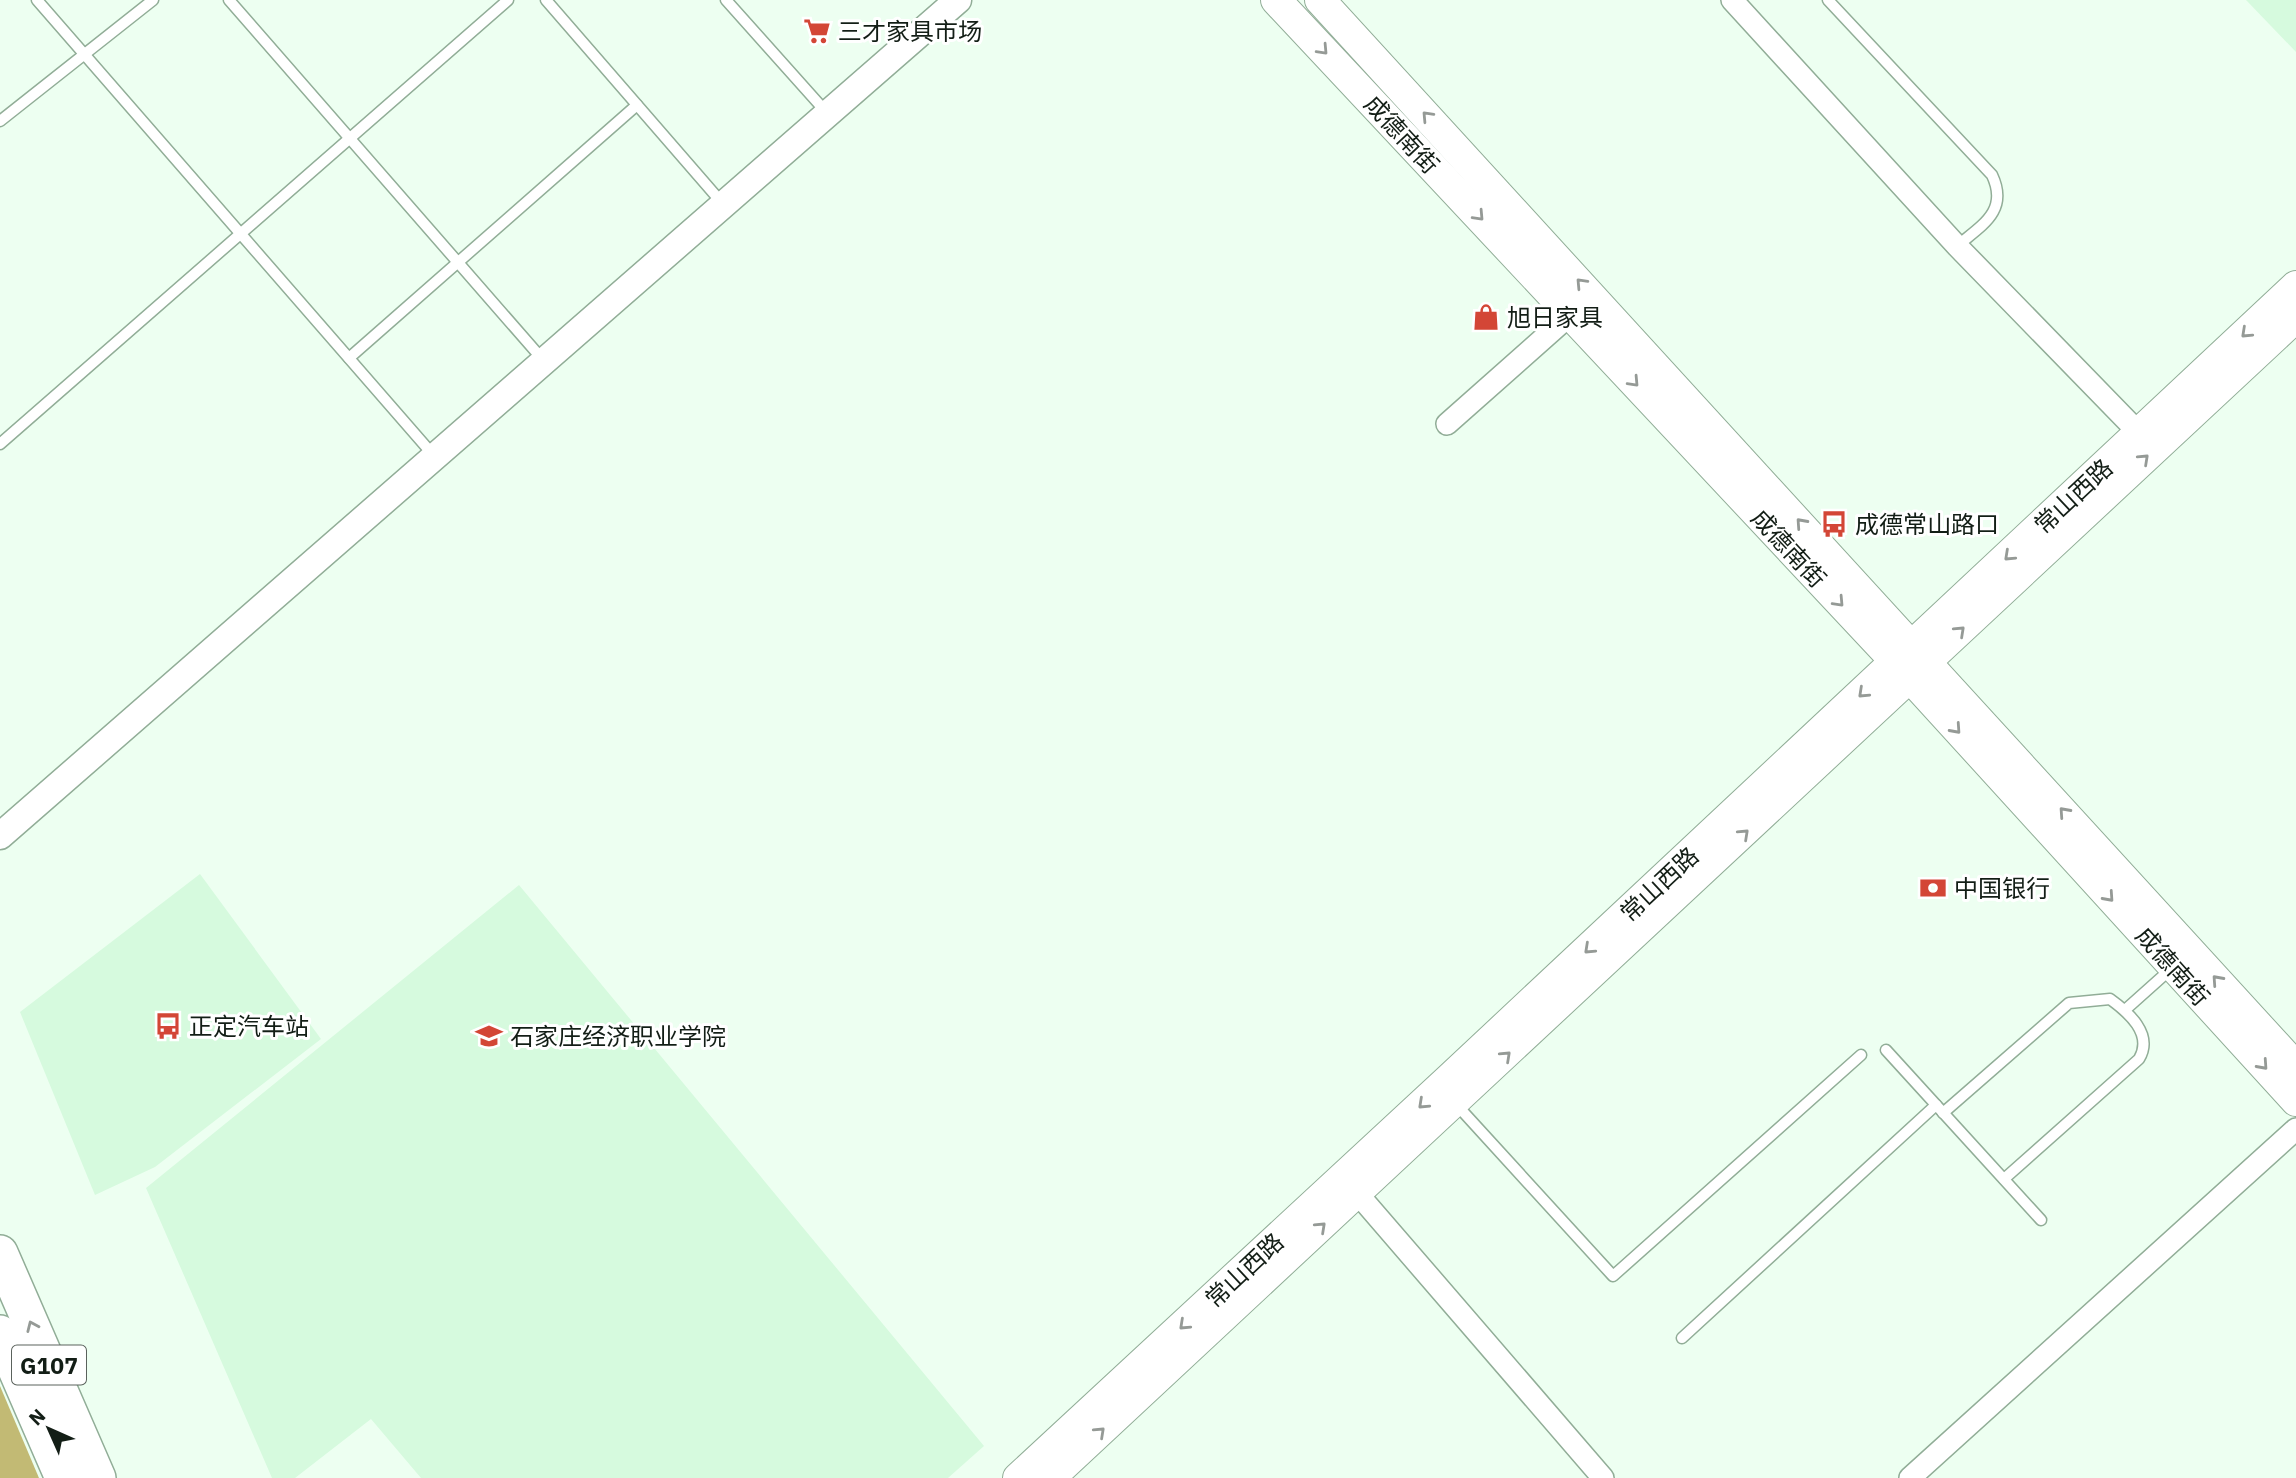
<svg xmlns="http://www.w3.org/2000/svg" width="2296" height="1478" viewBox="0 0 2296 1478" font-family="'IBM Plex Sans','Noto Sans SC',sans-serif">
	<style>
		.built { fill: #d6fade }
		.forest { fill: #c2ba74 }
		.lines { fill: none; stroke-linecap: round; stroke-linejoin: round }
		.service-casing { stroke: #91ad97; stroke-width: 13 }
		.minor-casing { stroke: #91ad97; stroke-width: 24 }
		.tertiary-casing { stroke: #91ad97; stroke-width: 29 }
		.secondary-casing { stroke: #91ad97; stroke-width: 32 }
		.trunk-casing { stroke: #91ad97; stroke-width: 38 }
		.service { stroke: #fff; stroke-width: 10 }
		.minor { stroke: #fff; stroke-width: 21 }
		.tertiary { stroke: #fff; stroke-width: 26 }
		.secondary { stroke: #fff; stroke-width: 30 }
		.trunk { stroke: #fff; stroke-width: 35 }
		.oneway { stroke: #959a96 }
		.labels { text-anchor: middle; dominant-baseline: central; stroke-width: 6; stroke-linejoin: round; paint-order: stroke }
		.shield { fill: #fff; stroke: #5a625c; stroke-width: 2 }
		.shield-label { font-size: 23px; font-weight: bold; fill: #131e16 }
		.poi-label { font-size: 24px; fill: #131e16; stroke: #fff; text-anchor: start }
		.street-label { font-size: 24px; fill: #131e16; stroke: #fff }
	</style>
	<rect width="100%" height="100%" fill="#edfff1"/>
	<g class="built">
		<path d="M2246 0H2296V52Z"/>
		<path d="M200 874 321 1039 155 1167 95 1195 20 1012Z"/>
		<path d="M519 885 984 1446 948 1478H421L371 1419 295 1478H272L146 1188Z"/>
	</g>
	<path class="forest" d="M0 1386 39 1478H0Z"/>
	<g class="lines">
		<defs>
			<g id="service">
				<path d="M37 0 435 457"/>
				<path d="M229 0 544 361"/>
				<path d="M546 0 723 204"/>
				<path d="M726 0 827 113"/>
				<path d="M1828 0 1992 175C2009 211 1982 225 1957 246"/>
				<path d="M0 121 153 0"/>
				<path d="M349 358 637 105"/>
				<path d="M0 444 508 0"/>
				<path d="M2125 1010 2172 968"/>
				<path d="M1886 1050 2041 1220"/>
				<path d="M1455 1103 1613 1276 1861 1055"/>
				<path d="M1943 1113 2069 1003 2110 999C2128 1012 2154 1034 2139 1059L2004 1179"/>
				<path d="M1682 1338 1936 1105"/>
			</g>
			<g id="minor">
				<path d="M1732 0 1957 246 2140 434"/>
				<path d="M1447 424 1571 314"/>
				<path d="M1357 1193 1603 1478"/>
				<path d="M1910 1478 2296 1129"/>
			</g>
			<path id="tertiary" d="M0 836 958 0"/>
			<g id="secondary">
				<path d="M1276 0 1896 662 2296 1101"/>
				<path d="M1320 0 2296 1067"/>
				<path d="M1018 1478 1449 1079 2296 286"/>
				<path d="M1050 1478 2296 317"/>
			</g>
			<g id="trunk">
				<path d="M0 1253 98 1478"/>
				<path d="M0 1333 63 1478"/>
			</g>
		</defs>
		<use href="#service" class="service-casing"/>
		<use href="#minor" class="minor-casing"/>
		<use href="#tertiary" class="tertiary-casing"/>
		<use href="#secondary" class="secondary-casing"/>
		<use href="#trunk" class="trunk-casing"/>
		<use href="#service" class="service"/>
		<use href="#minor" class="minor"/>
		<use href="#tertiary" class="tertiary"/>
		<use href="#secondary" class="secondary"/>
		<use href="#trunk" class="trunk"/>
	</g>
	<defs><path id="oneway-chevron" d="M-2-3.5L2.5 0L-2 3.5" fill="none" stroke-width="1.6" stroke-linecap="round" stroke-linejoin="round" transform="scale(1.75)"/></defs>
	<g class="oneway">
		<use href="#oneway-chevron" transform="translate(1323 50) rotate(47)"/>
		<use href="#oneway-chevron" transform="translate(1427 116) rotate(-133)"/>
		<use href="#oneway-chevron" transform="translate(1479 216) rotate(47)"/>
		<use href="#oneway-chevron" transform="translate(1581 283) rotate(-133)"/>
		<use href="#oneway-chevron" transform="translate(2246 333) rotate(137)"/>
		<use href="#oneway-chevron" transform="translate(1634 382) rotate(47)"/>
		<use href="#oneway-chevron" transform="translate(2144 459) rotate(-43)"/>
		<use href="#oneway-chevron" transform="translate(1801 523) rotate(-132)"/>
		<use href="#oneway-chevron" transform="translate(2009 556) rotate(137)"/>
		<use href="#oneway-chevron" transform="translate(1839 602) rotate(47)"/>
		<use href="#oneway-chevron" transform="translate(1960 631) rotate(-43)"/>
		<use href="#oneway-chevron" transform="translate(1863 693) rotate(137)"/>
		<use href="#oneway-chevron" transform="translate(1956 729) rotate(48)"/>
		<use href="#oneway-chevron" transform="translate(2064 812) rotate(-132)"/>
		<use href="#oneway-chevron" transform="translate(1744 834) rotate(-43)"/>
		<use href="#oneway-chevron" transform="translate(2109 897) rotate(48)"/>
		<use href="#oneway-chevron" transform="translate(1589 949) rotate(137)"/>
		<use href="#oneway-chevron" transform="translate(2217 980) rotate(-132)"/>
		<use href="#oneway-chevron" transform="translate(1506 1056) rotate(-43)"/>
		<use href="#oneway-chevron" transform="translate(2263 1065) rotate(48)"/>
		<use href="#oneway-chevron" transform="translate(1423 1104) rotate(137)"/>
		<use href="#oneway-chevron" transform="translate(1321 1227) rotate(-43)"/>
		<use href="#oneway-chevron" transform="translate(1184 1325) rotate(137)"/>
		<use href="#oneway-chevron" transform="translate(32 1326) rotate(-114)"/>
		<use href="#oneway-chevron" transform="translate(1100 1432) rotate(-43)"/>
	</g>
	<defs>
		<symbol id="supermarket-bare" viewBox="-9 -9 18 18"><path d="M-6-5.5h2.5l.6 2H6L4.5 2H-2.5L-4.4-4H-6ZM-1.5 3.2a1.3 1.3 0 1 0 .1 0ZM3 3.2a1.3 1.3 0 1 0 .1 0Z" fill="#d34636" stroke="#fff" stroke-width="2.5" paint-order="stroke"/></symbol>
		<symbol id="shop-bare" viewBox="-9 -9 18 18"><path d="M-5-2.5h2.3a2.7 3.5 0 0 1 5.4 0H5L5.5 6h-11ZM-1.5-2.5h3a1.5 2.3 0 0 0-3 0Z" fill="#d34636" stroke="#fff" stroke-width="2.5" paint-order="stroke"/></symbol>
		<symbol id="bus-bare" viewBox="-9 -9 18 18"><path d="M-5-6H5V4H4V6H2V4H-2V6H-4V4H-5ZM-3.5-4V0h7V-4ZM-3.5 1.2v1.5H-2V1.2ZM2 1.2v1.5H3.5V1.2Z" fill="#d34636" stroke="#fff" stroke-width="2.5" paint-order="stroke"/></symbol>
		<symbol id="bank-bare" viewBox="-9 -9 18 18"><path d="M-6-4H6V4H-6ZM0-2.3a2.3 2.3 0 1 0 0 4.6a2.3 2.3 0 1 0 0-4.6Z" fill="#d34636" stroke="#fff" stroke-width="2.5" paint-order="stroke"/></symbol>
		<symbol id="university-bare" viewBox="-9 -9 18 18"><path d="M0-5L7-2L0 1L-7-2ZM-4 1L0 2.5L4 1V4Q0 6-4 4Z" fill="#d34636" stroke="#fff" stroke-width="2.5" paint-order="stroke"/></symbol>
	</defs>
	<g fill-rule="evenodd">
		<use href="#supermarket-bare" x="798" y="12" width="38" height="38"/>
		<use href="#shop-bare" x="1467" y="298" width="38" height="38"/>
		<use href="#bus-bare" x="1815" y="505" width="38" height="38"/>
		<use href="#bank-bare" x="1914" y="869" width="38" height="38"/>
		<use href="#bus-bare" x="149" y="1007" width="38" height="38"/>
		<use href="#university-bare" x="470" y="1017" width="38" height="38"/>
	</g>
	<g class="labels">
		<rect class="shield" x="12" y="1345.5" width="74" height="39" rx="5"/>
		<g class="shield-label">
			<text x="49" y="1365">G107</text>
		</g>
		<g class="poi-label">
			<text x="838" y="31">三才家具市场</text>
			<text x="1507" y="317">旭日家具</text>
			<text x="1855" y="524">成德常山路口</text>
			<text x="1954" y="888">中国银行</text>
			<text x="189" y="1026">正定汽车站</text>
			<text x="510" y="1036">石家庄经济职业学院</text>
		</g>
		<g class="street-label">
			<text transform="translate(1402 134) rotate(47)">成德南街</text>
			<text transform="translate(2073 496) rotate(-43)">常山西路</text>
			<text transform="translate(1789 548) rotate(47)">成德南街</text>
			<text transform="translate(1659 884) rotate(-43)">常山西路</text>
			<text transform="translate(2173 966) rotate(48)">成德南街</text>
			<text transform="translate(1244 1270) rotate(-43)">常山西路</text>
		</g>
	</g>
	<g transform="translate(49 1429) rotate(315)" stroke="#ffffff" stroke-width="5" paint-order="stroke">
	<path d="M0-5L12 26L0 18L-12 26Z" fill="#131e16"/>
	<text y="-10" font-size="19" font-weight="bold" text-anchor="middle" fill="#131e16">N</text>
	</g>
</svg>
